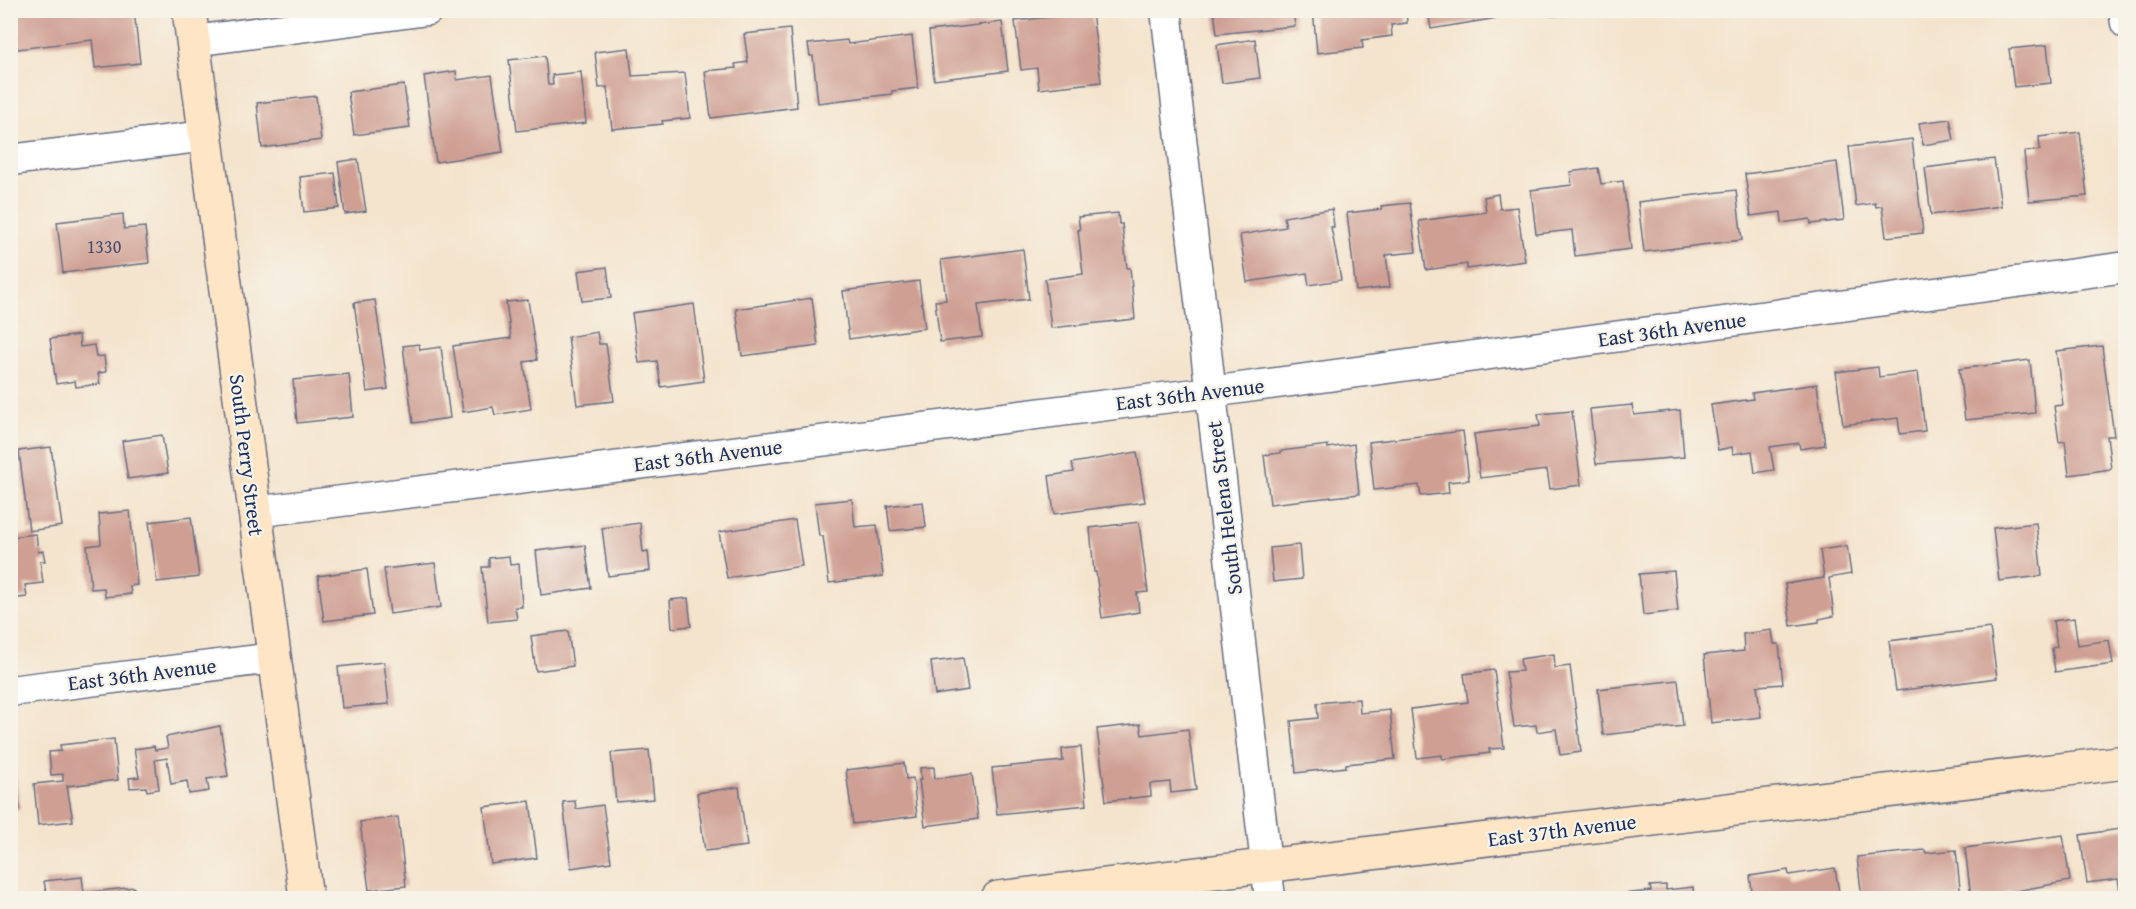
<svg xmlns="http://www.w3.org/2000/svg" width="2136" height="909" viewBox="0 0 2136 909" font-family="'Gentium Book Plus',serif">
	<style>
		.building { fill: #cf9f93 }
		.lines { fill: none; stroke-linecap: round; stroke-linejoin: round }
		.street-casing { stroke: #676e85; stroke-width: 33 }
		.secondary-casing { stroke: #676e85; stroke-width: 36 }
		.street { stroke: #fff; stroke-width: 30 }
		.secondary { stroke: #fde5c5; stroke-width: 33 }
		.labels { text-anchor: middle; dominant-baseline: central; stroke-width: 4.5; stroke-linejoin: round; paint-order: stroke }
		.number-label { font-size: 18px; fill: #484b6b }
		.street-label { font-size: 21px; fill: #1b2f5e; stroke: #f7f3e8 }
	</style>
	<rect width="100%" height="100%" fill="#f7f3e8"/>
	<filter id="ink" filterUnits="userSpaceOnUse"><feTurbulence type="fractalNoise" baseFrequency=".0167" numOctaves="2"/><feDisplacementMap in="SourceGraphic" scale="12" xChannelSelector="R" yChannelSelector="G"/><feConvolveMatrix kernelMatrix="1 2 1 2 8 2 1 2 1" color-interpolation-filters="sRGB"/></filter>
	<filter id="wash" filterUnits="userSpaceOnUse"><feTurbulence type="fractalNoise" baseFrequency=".008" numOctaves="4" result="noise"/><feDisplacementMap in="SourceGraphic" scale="24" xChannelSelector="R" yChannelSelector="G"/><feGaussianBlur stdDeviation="1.35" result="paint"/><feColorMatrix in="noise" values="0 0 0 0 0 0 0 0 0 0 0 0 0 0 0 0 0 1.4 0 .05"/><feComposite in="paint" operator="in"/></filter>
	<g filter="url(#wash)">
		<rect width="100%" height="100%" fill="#f4e4cd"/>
		<g id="blocks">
			<g class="building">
				<path d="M10 10H134L140 63 95 68 92 40 10 50Z"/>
				<path d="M1214 10H1293L1295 26 1217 34Z"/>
				<path d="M1313 10H1406L1407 23 1391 25 1392 36 1362 40 1363 48 1317 53Z"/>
				<path d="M1428 10H1515V15L1431 29Z"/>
				<path d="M1550 10H1568V14L1551 16Z"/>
				<path d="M1092 12 1101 82 1039 89 1037 68 1021 70 1015 21Z"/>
				<path d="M1002 22 1008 71 934 80 929 31Z"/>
				<path d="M790 29 797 107 711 118 705 71 736 68 735 64 748 62 744 34Z"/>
				<path d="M912 36 918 88 892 91V94L818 103 813 56H810L808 44 847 40 848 44Z"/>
				<path d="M1255 39 1260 78 1222 83 1217 45Z"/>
				<path d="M2047 45 2051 83 2014 87 2009 49Z"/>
				<path d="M629 48 632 76 685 73 690 118 662 121 663 124 612 129 607 87 599 88 595 52Z"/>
				<path d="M545 56 548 85H553L552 75 581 72 586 123 517 131 509 60Z"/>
				<path d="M456 71 457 80 492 75 503 152 436 162 424 76Z"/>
				<path d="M404 85 410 128 354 135 348 92Z"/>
				<path d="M316 96 321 140 262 148 257 103Z"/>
				<path d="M1950 119 1954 140 1923 145 1919 123Z"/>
				<path d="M2080 132 2087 196 2029 201 2024 152 2040 150 2039 137Z"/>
				<path d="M1912 139 1923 233 1886 237 1882 206 1876 207 1875 203 1856 206 1849 147Z"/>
				<path d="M358 159 366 211 345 214 338 162Z"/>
				<path d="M1994 159 2001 206 1931 215 1925 168Z"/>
				<path d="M1837 162 1844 220 1811 224 1810 219 1782 223 1781 212 1751 216 1745 174Z"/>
				<path d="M1598 168 1601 184 1623 181 1631 249 1575 256 1572 230 1536 234 1531 190 1572 185 1570 172Z"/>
				<path d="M335 173 339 208 304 212 300 177Z"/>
				<path d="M1736 190 1742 240 1644 252 1638 202Z"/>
				<path d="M1498 194 1500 209 1517 207 1525 261 1467 269V264L1426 270 1419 221 1486 212 1484 197Z"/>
				<path d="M1410 203 1416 252 1386 255 1390 287 1356 291 1347 213 1382 209 1381 206Z"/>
				<path d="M1332 209 1334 227H1331L1341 280 1309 285 1307 273 1247 282 1240 235 1286 227 1284 217Z"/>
				<path d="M1118 213 1119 224H1122L1127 268H1130L1135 319 1051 328 1045 279 1083 274 1078 230H1080L1078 217Z"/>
				<path d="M123 214 124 229 145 227 149 263 63 273 57 222Z"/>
				<path d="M10 248 15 275 10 276Z"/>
				<path d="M1023 249 1029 299 978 305 982 337 940 342 935 301 946 300 941 260Z"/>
				<path d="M607 267 611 298 582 301 578 271Z"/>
				<path d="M919 281 925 328 849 339 843 291Z"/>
				<path d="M812 298 818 346 742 356 736 309Z"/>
				<path d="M375 300 388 389 367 392 354 303Z"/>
				<path d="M528 300 537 360 524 362 531 409 495 415 493 407 463 412 453 346 511 338 506 302Z"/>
				<path d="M694 304 704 381 661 387 657 361 639 363 632 313Z"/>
				<path d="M597 332 599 344H606L614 401 577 405 568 337Z"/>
				<path d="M79 335 80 347 94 345 96 357 104 356 106 372 98 373 100 384 76 387 75 381 56 384 50 339Z"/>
				<path d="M419 344 420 350 441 347 450 418 413 423 403 346Z"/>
				<path d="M2102 346 2114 436H2107L2111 469 2069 475 2065 441 2059 442 2054 406 2063 405 2056 351Z"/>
				<path d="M2030 360 2035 413 1965 420 1959 369Z"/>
				<path d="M1878 367 1879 377 1918 372 1925 431 1900 434 1898 418 1843 425 1836 372Z"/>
				<path d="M349 374 353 417 297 423 293 380Z"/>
				<path d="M1817 384 1825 445 1800 449 1799 443 1770 447 1774 470 1755 473 1752 451 1733 454 1732 447 1718 450 1711 405 1753 399 1752 393Z"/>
				<path d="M1632 405 1634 415 1680 410 1684 457 1596 464 1590 409Z"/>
				<path d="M1572 411 1581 485 1550 489 1547 470 1480 478 1474 434 1540 426 1538 414Z"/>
				<path d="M1463 431 1469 480 1448 482 1449 493 1421 496 1419 485 1374 490 1369 442Z"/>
				<path d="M162 435 168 473 128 479 122 441Z"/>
				<path d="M1354 444 1359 494 1270 504 1264 455 1281 453 1280 451 1328 445V448Z"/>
				<path d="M51 447 62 526 29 531 19 451Z"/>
				<path d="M1137 452 1145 502 1054 514 1049 476 1074 472 1072 463Z"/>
				<path d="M852 499 855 527 877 525 883 576 829 583 823 536H819L815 503Z"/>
				<path d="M923 502 926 527 890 531 887 506Z"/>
				<path d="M130 511 137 585 130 586 131 594 105 597 104 588 91 589 87 546 101 544 99 514Z"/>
				<path d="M191 517 199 577 157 582 149 522Z"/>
				<path d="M795 520 802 566 727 578 719 532Z"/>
				<path d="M1139 522 1148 592 1137 593 1139 612 1102 618 1096 572H1094L1090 528Z"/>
				<path d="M640 523 643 552 648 551 650 571 608 576 602 528Z"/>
				<path d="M2036 523 2042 576 1999 581 1993 528Z"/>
				<path d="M36 534 38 552 43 551 45 561H40L43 583 25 585 27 597 10 599V537Z"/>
				<path d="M585 545 591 588 541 595 536 551Z"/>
				<path d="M1299 545 1302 579 1273 582 1270 548Z"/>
				<path d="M1847 546 1851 574 1829 578 1834 616 1819 619V622L1791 626 1785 584 1824 578 1820 550Z"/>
				<path d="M509 556 510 565 519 564 522 607H515L517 619 488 622 482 567H489V558Z"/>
				<path d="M435 563 441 607 390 614 384 569Z"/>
				<path d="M367 569 373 615 324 621 318 576Z"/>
				<path d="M1674 571 1678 611 1643 615 1639 574Z"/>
				<path d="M688 598 691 626 672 628 670 600Z"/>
				<path d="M2074 618 2078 645 2109 640 2113 664 2055 672 2052 648 2057 647 2053 621Z"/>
				<path d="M1990 628 1997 678 1896 691 1889 641Z"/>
				<path d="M1772 630 1774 644H1779L1783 684 1757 686 1761 717 1711 723 1704 655 1744 651 1743 634Z"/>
				<path d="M568 631 573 666 536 671 531 636Z"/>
				<path d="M1554 654 1555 668 1570 666 1581 752 1560 755 1556 729 1537 732 1536 725 1514 727 1506 672 1522 671 1520 659Z"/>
				<path d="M963 658 968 690 935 695 931 662Z"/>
				<path d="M384 662 389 704 342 708 338 667Z"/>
				<path d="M1494 670 1504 748 1489 749 1490 753 1442 759V755L1417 758 1411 709 1468 702 1464 674Z"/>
				<path d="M1678 680 1683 726 1603 735 1598 689Z"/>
				<path d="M1359 699 1360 713 1390 710 1395 759 1346 764V767L1296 773 1291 721 1318 718 1317 703Z"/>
				<path d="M1140 724 1142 735 1188 729 1196 790 1171 793 1170 782 1150 784 1151 796 1106 801 1097 729Z"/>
				<path d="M220 726 228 776 207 779 209 791 189 794 187 781 171 784 167 758 155 760 159 789 147 791 146 787 130 788 129 778 139 777 134 749 154 746 155 750 168 748 166 737Z"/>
				<path d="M114 739 118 780 67 786 73 821 38 825 34 784 63 781V774L51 775 49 752 61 751 60 745Z"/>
				<path d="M1081 747 1087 805 997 814 992 768 1063 761 1062 749Z"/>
				<path d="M649 750 654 799 616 802 611 753Z"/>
				<path d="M10 761H14L20 809 10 811Z"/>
				<path d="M904 763 906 779 913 778 917 816 853 824 846 770Z"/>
				<path d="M934 767 935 779 972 774 978 819 925 826 919 780H921L920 768Z"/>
				<path d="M739 787 747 846 705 851 697 793Z"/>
				<path d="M530 801 537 858 491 864 484 807Z"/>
				<path d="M575 801 576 809 603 805 611 862 571 868 563 802Z"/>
				<path d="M398 817 406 886 369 890 360 822Z"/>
				<path d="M2126 828V898H2121L2118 879 2087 883 2080 835Z"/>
				<path d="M2063 835 2070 881 2005 893 2006 898H1971L1965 848Z"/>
				<path d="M1925 850 1926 853 1956 850 1961 898H1862L1857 857Z"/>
				<path d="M1835 868 1840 898H1753L1750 876 1788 870 1789 875Z"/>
				<path d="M82 877 84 893 134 887 135 898H47L44 881Z"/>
				<path d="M1666 885V890L1693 887 1694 898H1614L1613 895 1651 891 1650 886Z"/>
			</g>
		</g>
	</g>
	<g filter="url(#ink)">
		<use href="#blocks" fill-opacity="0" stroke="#676e85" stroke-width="1.5"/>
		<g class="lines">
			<defs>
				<g id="street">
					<path d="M1166 10 1270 898"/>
					<path d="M2124 10 2126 23"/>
					<path d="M193 41 428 10"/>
					<path d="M10 160 206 136"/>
					<path d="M254 512 1211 392 2126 267"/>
					<path d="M10 691 273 658"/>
				</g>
				<g id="secondary">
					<path d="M189 10 306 898"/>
					<path d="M998 898 2126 762"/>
				</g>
			</defs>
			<use href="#street" class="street-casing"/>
			<use href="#secondary" class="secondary-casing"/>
			<use href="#street" class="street"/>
			<use href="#secondary" class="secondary"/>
		</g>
	</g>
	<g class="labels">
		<g class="number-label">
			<text x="104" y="246">1330</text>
		</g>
		<g class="street-label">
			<text transform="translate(1672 329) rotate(-8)">East 36th Avenue</text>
			<text transform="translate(1190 394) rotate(-7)">East 36th Avenue</text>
			<text transform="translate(247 455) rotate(83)">South Perry Street</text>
			<text transform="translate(708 455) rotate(-7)">East 36th Avenue</text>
			<text transform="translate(1224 508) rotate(-97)">South Helena Street</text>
			<text transform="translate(142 674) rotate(-7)">East 36th Avenue</text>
			<text transform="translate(1562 830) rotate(-7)">East 37th Avenue</text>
		</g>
	</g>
	<rect width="2136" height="909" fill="none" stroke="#f7f3e8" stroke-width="36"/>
</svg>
